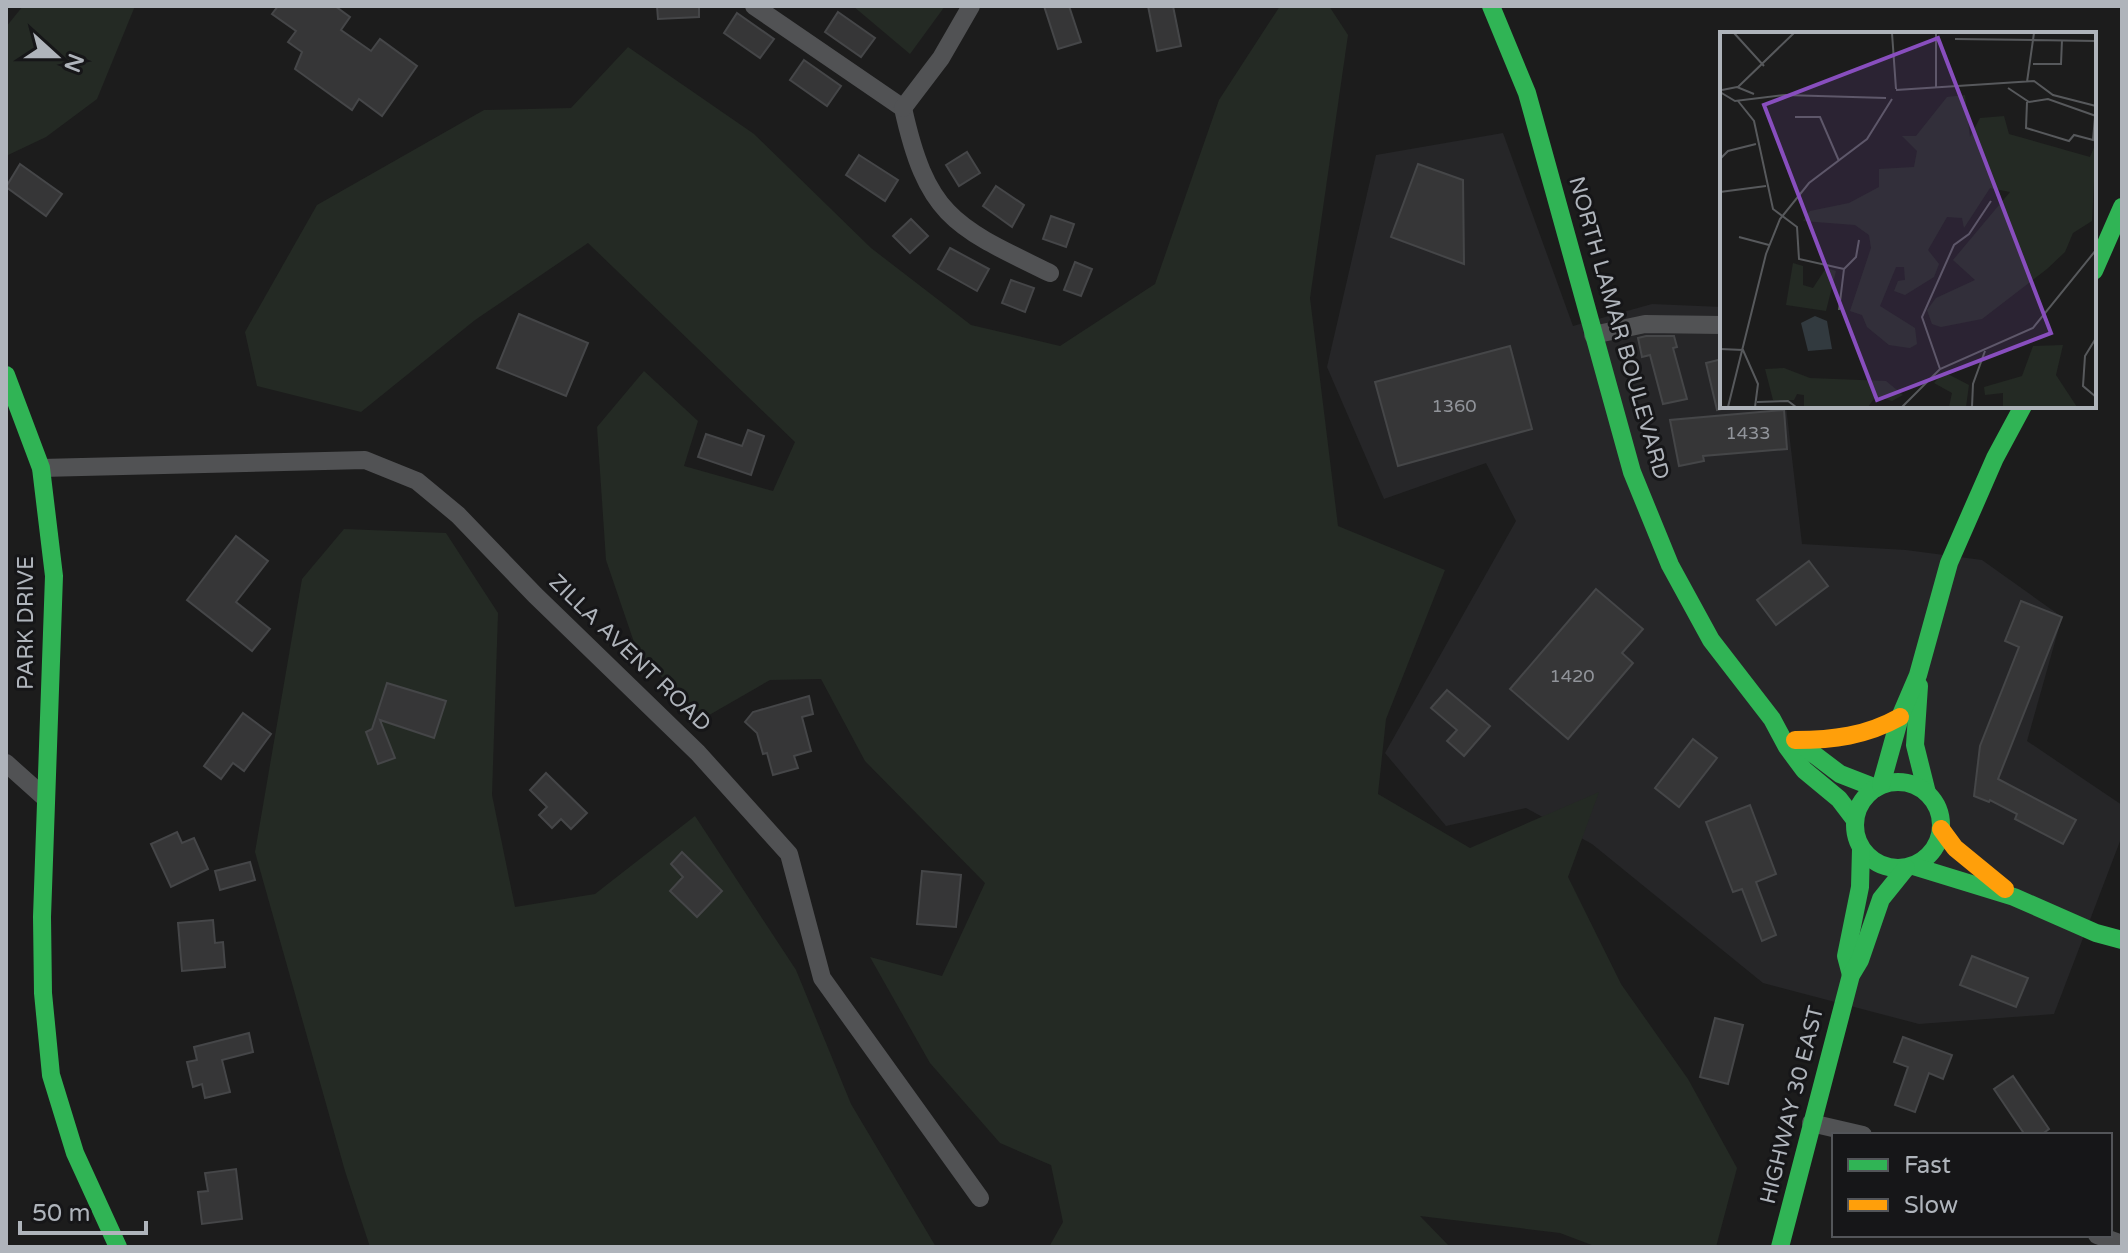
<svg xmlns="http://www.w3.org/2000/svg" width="2128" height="1253" viewBox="0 0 2128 1253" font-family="'Varela Round',sans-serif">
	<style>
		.built { fill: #262628 }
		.green { fill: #242a24 }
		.building { fill: #363637; stroke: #454648; stroke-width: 2 }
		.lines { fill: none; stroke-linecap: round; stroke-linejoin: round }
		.street { stroke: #515254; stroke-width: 18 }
		.fast { stroke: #30b455; stroke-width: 18 }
		.slow { stroke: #ff9f0a; stroke-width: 18 }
		.labels { text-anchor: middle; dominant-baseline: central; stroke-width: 6; stroke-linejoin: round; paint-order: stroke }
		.number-label { font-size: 18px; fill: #91949a }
		.street-label { font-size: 22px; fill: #afb4bb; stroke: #161618 }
		.inset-road { fill: none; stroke: #57595c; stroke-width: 2 }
		.view { fill: #884ebe; fill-opacity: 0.15; stroke: #884ebe; stroke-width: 4 }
		.inset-edge { fill: none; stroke: #afb4bb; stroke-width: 4 }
	</style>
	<rect width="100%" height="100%" fill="#1c1c1c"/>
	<path class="built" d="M1503 133 1573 326 1652 304 1722 307V406H1786L1802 544 1906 550 1982 560 2062 617 2027 741 2122 805V836L2054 1014 1919 1024 1763 983 1592 844 1526 808 1446 826 1385 753 1516 521 1486 463 1384 499 1327 367 1376 155Z"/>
	<g class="green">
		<path d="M23 6H135L97 99 46 137 6 156V27Z"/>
		<path d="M853 6H945L910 54Z"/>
		<path d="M1280 6H1329L1348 35 1310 298 1338 526 1445 570 1386 719 1378 794 1470 848 1599 792 1568 877 1621 984 1688 1079 1737 1168 1716 1247H1597L1560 1233 1420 1216 1450 1247H1049L1063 1222 1051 1165 1000 1143 930 1063 870 957 942 976 985 883 865 761 821 679 770 680 704 718 638 654 606 560 597 427 644 371 698 421 684 466 773 491 795 442 588 243 475 320 361 412 257 386 245 332 317 205 484 110 571 108 628 47 754 134 871 248 971 325 1060 346 1155 284 1219 100Z"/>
		<path d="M344 529 446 533 498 613 492 795 515 907 595 894 695 816 796 970 851 1104 936 1247H370L345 1171 255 852 302 579Z"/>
	</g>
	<g class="building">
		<path d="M278 6H335L350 17 341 30 371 51 380 39 417 66 382 116 359 99 352 110 295 69 302 52 288 42 296 31 272 14Z"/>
		<path d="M657 6H699V17L658 19Z"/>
		<path d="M1044 6H1069L1081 42 1058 49Z"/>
		<path d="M1148 6H1173L1181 46 1157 51Z"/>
		<path d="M838 12 875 38 861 57 825 32Z"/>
		<path d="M737 13 774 39 760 58 724 33Z"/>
		<path d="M804 60 841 86 827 106 790 80Z"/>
		<path d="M967 152 980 173 959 186 946 165Z"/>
		<path d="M859 155 898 180 885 201 846 175Z"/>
		<path d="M20 164 62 194 46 216 6 187Z"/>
		<path d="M1418 164 1463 180 1464 264 1391 237Z"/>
		<path d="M996 186 1024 205 1012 227 983 206Z"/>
		<path d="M1051 216 1074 224 1066 247 1043 239Z"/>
		<path d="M911 219 928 236 910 253 893 236Z"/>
		<path d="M950 248 989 269 977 291 938 269Z"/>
		<path d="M1075 262 1092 269 1081 296 1064 290Z"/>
		<path d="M1011 280 1034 288 1025 312 1002 303Z"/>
		<path d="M519 314 588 343 566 396 497 368Z"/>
		<path d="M1646 336H1674L1677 347 1673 348 1687 399 1663 404 1650 355 1642 357 1638 338Z"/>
		<path d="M1510 346 1532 429 1398 466 1375 382Z"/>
		<path d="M1722 359V409L1717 410 1706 363Z"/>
		<path d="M1784 410 1787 449 1703 456 1704 461 1679 466 1670 420Z"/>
		<path d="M748 430 764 436 751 475 698 457 706 434 742 446Z"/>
		<path d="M236 536 268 561 236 602 270 629 252 651 187 600Z"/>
		<path d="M1809 561 1828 586 1776 625 1757 600Z"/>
		<path d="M1596 589 1643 629 1622 653 1633 663 1568 739 1510 689Z"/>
		<path d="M2021 601 2062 617 1998 779 2076 820 2063 844 2015 819 2017 814 1990 800 1989 802 1974 796 1980 746 2019 647 2005 641Z"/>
		<path d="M387 683 446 701 434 738 380 720 395 758 378 764 366 732 372 729Z"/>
		<path d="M1447 690 1490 726 1464 756 1447 741 1457 730 1431 708Z"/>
		<path d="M809 696 813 714 802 717 811 751 794 756 798 768 773 775 767 753 763 754 757 733 745 722 753 712Z"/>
		<path d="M243 713 271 734 244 771 233 763 221 779 204 766Z"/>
		<path d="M1693 739 1717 758 1679 807 1655 788Z"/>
		<path d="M546 773 587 813 571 829 561 819 552 828 539 815 547 807 530 790Z"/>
		<path d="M1750 805 1776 874 1756 882 1776 935 1762 941 1742 889 1733 892 1706 822Z"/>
		<path d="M177 832 182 843 194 838 208 869 171 887 151 844Z"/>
		<path d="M682 852 722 891 697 917 670 891 683 877 671 864Z"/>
		<path d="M250 862 255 880 220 890 215 871Z"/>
		<path d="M922 871 961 875 956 927 917 924Z"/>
		<path d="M213 920 215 943 223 942 225 967 182 971 178 923Z"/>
		<path d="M1972 956 2028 978 2016 1007 1960 985Z"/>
		<path d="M1715 1018 1743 1025 1728 1084 1700 1077Z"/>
		<path d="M249 1033 253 1052 222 1060 230 1092 205 1098 202 1084 193 1087 187 1062 197 1060 194 1047Z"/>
		<path d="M1903 1037 1952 1055 1943 1079 1929 1073 1915 1112 1895 1105 1908 1067 1894 1062Z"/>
		<path d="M2013 1076 2049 1129 2041 1135H2025L1994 1089Z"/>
		<path d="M236 1169 242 1219 202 1224 198 1192 208 1191 205 1173Z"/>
	</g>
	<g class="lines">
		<g class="street">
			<path d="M754 6 903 108"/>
			<path d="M903 108C927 217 955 227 1050 273"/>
			<path d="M903 108 941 58 971 6"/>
			<path d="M1593 335 1645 324 1722 325"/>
			<path d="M41 468 365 460 417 481 458 515 535 595 698 753 789 854 822 978 980 1198"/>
			<path d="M6 763 44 797"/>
			<path d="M1811 1123 1863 1135"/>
			<path d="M2097 1235 2122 1244"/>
		</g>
		<g class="fast">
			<path d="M1491 6 1527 93 1632 472 1670 565 1711 640 1772 719 1787 747 1804 770 1839 799 1855 820"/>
			<path d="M2094 271 2122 207"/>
			<path d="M6 375 41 468 54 576 42 917 43 993 51 1075 75 1153 118 1247"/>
			<path d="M1919 686 1915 745 1927 793"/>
			<path d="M1803 746 1840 774 1876 788"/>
			<circle cx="1898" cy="825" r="43"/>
			<path d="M1881 785 1900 717 1918 675 1949 563 1995 458 2023 406"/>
			<path d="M1913 866 2014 897 2096 933 2122 940"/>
			<path d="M1851 975 1846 956 1860 887 1861 849"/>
			<path d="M1780 1247 1851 975 1860 960 1881 899 1906 868"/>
		</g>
		<g class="slow">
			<path d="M1795 740C1833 740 1866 736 1900 717"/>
			<path d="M1941 829 1955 848 2005 889"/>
		</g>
	</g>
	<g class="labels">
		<g class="number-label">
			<text x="1454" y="406">1360</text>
			<text x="1748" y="433">1433</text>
			<text x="1572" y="676">1420</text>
		</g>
		<g class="street-label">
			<text transform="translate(1619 328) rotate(74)">NORTH LAMAR BOULEVARD</text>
			<text transform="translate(26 623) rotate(-90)">PARK DRIVE</text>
			<text transform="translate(630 653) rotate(44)">ZILLA AVENT ROAD</text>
			<text transform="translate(1792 1105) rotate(-76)">HIGHWAY 30 EAST</text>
		</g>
	</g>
	<g transform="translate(1720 32)">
		<rect width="376" height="376" fill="#1c1c1c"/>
		<path d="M245 63 250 105 260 86 284 84 289 102 370 125 376 111 372 189 353 201 345 220 327 237 262 287 221 295 212 292 207 278 216 266 255 248 233 228 290 160 270 156 244 196 242 186 227 185 208 218 219 232 214 245 185 263 174 259 178 249 185 248 184 235H176L160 274 195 296 197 312 190 316 169 313 147 295 142 283 130 279 151 216 149 203 135 193 83 189 90 179 129 171 159 155V137L194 135 197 119 182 104H196L227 65ZM73 231 83 234V253L93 256 106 236 116 239 106 279 66 273ZM343 313 336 343 357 375H283V361L265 363 264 355 302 344 313 314ZM64 336 90 346 166 349 183 363 172 369 156 364 148 375H84V363L77 362 74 368H53L45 337ZM224 340 249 353 246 375H229L232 361 214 351Z" fill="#242a24"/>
		<path d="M95 284 107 289 112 317 88 319 81 291Z" fill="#323a3f"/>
		<path class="inset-road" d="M14 1 44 34M172 1 176 57M216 1V56M235 7 376 9M313 32H341L342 8M307 50 314 1M18 55 74 1M288 56 309 70 328 67 376 84M2 58 17 55 34 62M176 58 314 49 333 63 376 74M0 60 15 69 65 63 166 66M18 69 34 89 53 177 77 195 79 227 124 237M307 70 306 96 349 109 354 103 373 108 375 85M75 85H100L119 129M0 127 8 119 36 112M0 160 46 154M19 205 49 213M124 237 136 225 139 208M119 278 124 237M376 306 365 324 363 354 376 365M0 317 23 318 38 352 35 375M220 337 202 285 234 213 249 202 271 169M37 370 68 369 76 375M8 375 46 222 60 187 89 151 147 107 172 67M182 375 220 337 313 296 376 218M252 375 253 352 265 319"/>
		<path class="view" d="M218 6 331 301 157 368 44 73Z"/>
		<rect width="376" height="376" class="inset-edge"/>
	</g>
	<rect width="2128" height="1253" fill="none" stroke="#afb4bb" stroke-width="16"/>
	<rect x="1832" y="1133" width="280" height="104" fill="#161618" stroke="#535559" stroke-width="2"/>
	<rect x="1848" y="1159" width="40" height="12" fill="#30b455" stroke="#535559" stroke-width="2"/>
	<text x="1904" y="1173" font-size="24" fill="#afb4bb">Fast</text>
	<rect x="1848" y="1199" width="40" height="12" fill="#ff9f0a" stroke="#535559" stroke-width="2"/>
	<text x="1904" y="1213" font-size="24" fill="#afb4bb">Slow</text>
	<g transform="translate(56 56) rotate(111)" stroke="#161618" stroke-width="6" paint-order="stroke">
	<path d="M0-6L14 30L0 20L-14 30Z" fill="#afb4bb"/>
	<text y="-12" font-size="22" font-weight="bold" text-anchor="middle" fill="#afb4bb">N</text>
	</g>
	<path d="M20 1221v12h126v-12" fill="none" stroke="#afb4bb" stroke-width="4"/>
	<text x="32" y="1221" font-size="24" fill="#afb4bb" stroke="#161618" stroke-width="6" paint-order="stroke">50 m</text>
</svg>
